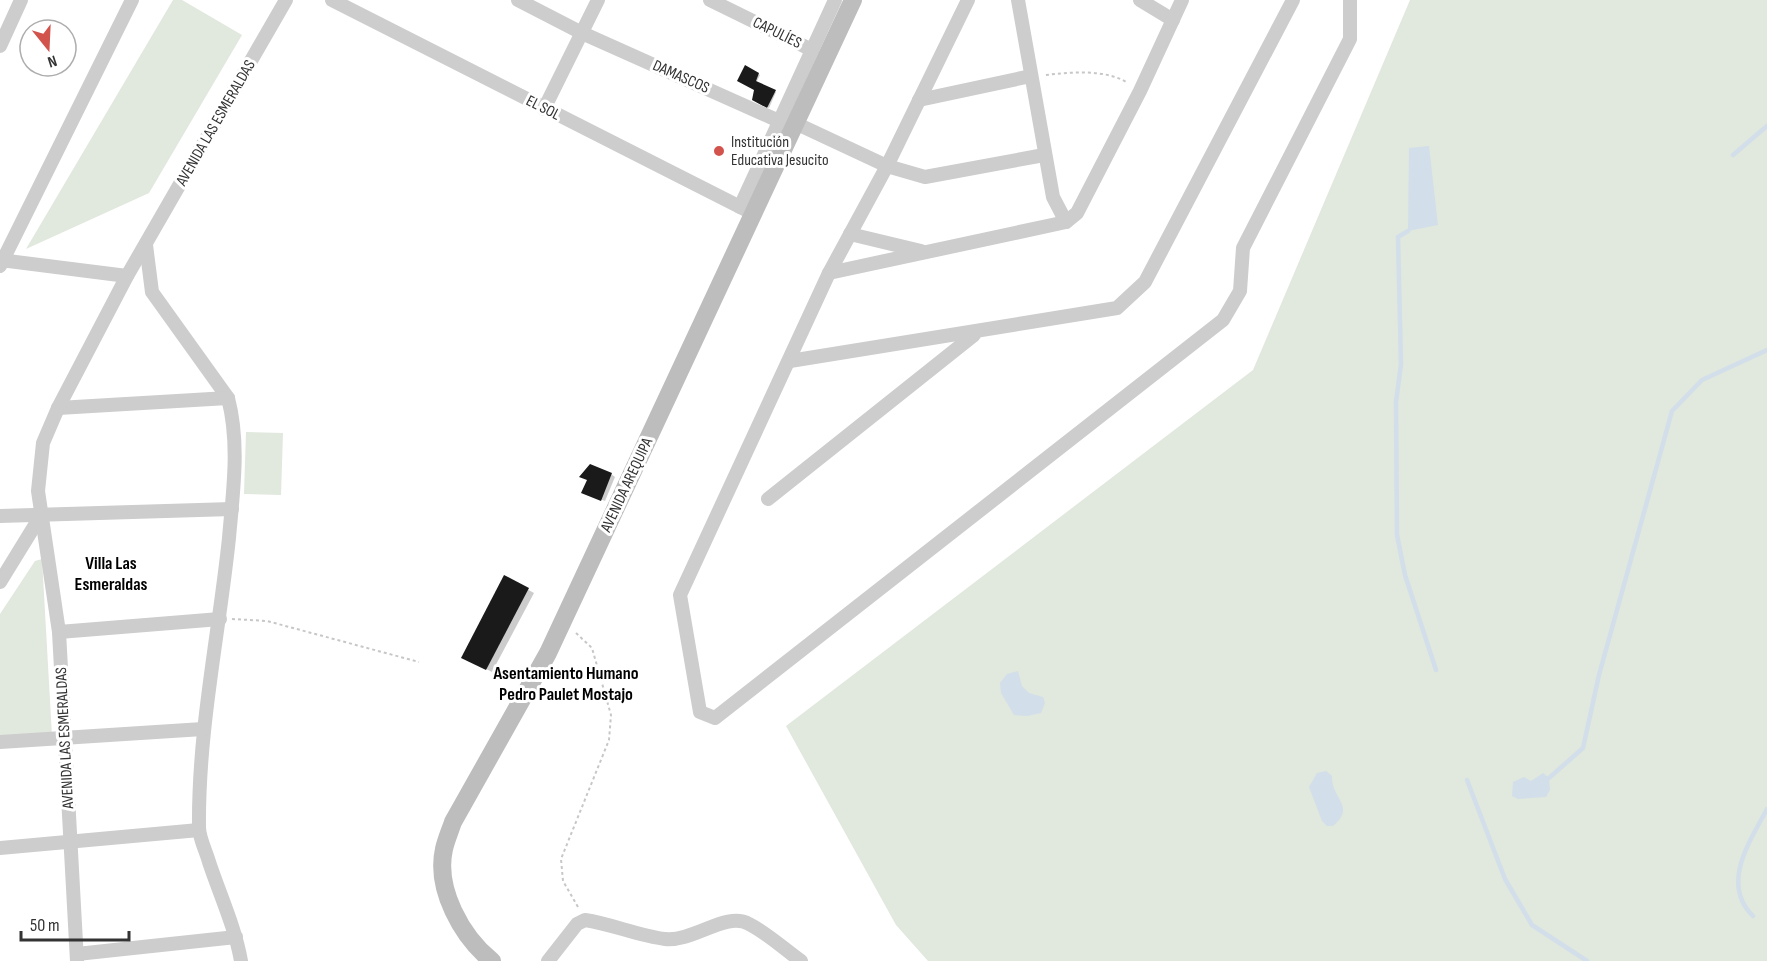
<svg xmlns="http://www.w3.org/2000/svg" width="1767" height="961" viewBox="0 0 1767 961" font-family="'Sofia Sans Condensed',sans-serif">
	<style>
		.green { fill: #e1e8dd }
		.water { fill: #d2deea }
		.shadow { fill: #0003 }
		.lines { fill: none; stroke-linecap: round; stroke-linejoin: round }
		.stream { stroke: #d2deea; stroke-width: 4.5 }
		.building { fill: #1a1a1a }
		.path { stroke: #c7c7c7; stroke-width: 2; stroke-dasharray: 3 3; stroke-linecap: butt }
		.street { stroke: #cdcdcd; stroke-width: 14 }
		.secondary { stroke: #bdbdbd; stroke-width: 18 }
		.poi-dot { fill: #d2534c; stroke: #fff; stroke-width: 2 }
		.labels { text-anchor: middle; dominant-baseline: central; stroke-width: 6; stroke-linejoin: round; paint-order: stroke }
		.street-label { font-size: 16px; fill: #333; stroke: #fff }
		.poi-label { font-size: 16px; fill: #333; stroke: #fff; text-anchor: start }
		.neighbourhood-label { font-size: 18px; font-weight: bold; fill: #000; stroke: #fff }
	</style>
	<rect width="100%" height="100%" fill="#fff"/>
	<g class="green">
		<path d="M173 0H182L242 35 149 193 26 249Z"/>
		<path d="M1410 0H1767V961H928L896 925 786 726 1253 370Z"/>
		<path d="M246 432 283 433 281 495 244 494Z"/>
		<path d="M42 559 52 736 0 739V614L35 561Z"/>
	</g>
	<g class="water">
		<path d="M1429 146 1438 225 1408 231 1409 148Z"/>
		<path d="M1018 671 1022 686 1029 693 1043 697 1045 703 1041 713 1027 716 1014 715 1001 693 1000 683 1007 674Z"/>
		<path d="M1326 771 1332 776C1331 799 1357 806 1333 826H1327L1322 821 1309 787 1317 773Z"/>
		<path d="M1543 773 1549 778 1550 790 1546 797 1518 799 1512 796 1513 782 1524 777 1531 781Z"/>
	</g>
	<g class="shadow">
		<path d="M745 67 760 75 756 83 776 92 769 108 754 99 755 90Z"/>
		<path d="M611 474 615 477 605 501 587 494Z"/>
		<path d="M505 577 534 593 492 672 463 657Z"/>
	</g>
	<g class="lines">
		<g class="stream">
			<path d="M1733 155 1767 126"/>
			<path d="M1408 231 1398 237 1401 364 1396 402 1397 535 1405 575 1436 670"/>
			<path d="M1549 778 1583 748 1599 675 1672 411 1702 380 1767 350"/>
			<path d="M1467 780 1505 879 1532 925 1587 961"/>
			<path d="M1753 916C1720 884 1750 841 1767 809"/>
		</g>
	</g>
	<g class="building">
		<path d="M745 65 759 73 756 81 776 90 767 108 752 100 754 90 737 81Z"/>
		<path d="M590 464 612 473 601 501 581 493 587 480 579 477Z"/>
		<path d="M504 575 529 588 486 670 461 658Z"/>
	</g>
	<g class="lines">
		<g class="path">
			<path d="M1046 75C1071 72 1106 69 1128 83"/>
			<path d="M232 619 267 621 419 662"/>
			<path d="M576 633 592 648 611 715 609 740 561 859 563 881 578 907"/>
		</g>
		<g class="street">
			<path d="M332 0 754 214"/>
			<path d="M518 0 582 33 779 121"/>
			<path d="M710 0 812 50"/>
			<path d="M968 0 887 166 829 273 680 595 700 712 715 718 1223 320 1240 291 1243 248 1350 39V0"/>
			<path d="M1018 0 1053 197 1066 222"/>
			<path d="M1140 0 1173 20"/>
			<path d="M0 46 21 0"/>
			<path d="M919 100 1031 76"/>
			<path d="M544 109 598 0"/>
			<path d="M795 123 887 166 925 177 1044 155"/>
			<path d="M740 207 835 0"/>
			<path d="M850 234 921 251"/>
			<path d="M146 245 152 292 228 398C240 444 233 491 229 538 219 634 198 730 199 827 199 838 206 851 209 862 220 895 235 927 241 961"/>
			<path d="M0 260 127 276"/>
			<path d="M0 266 132 0"/>
			<path d="M829 273 1066 222 1077 213 1140 91 1182 0"/>
			<path d="M790 361 1117 308 1145 282 1293 0"/>
			<path d="M58 408 228 398"/>
			<path d="M768 499 974 335"/>
			<path d="M0 516 232 509"/>
			<path d="M0 582 40 517"/>
			<path d="M59 632 220 619"/>
			<path d="M0 742 203 729"/>
			<path d="M0 848 199 830"/>
			<path d="M77 954 236 937"/>
			<path d="M77 961 59 632 38 491 43 443 58 408 127 276 286 0"/>
			<path d="M548 961 577 924 585 920C612 924 639 936 665 939 694 942 726 911 749 924 767 933 784 949 801 961"/>
		</g>
		<path class="secondary" d="M492 961C462 937 435 889 444 849 446 840 450 831 453 822L548 653 853 0"/>
	</g>
	<circle class="poi-dot" cx="719" cy="151" r="6"/>
	<g class="labels">
		<g class="street-label">
			<text transform="translate(777 33) rotate(26)">CAPULÍES</text>
			<text transform="translate(681 77) rotate(24)">DAMASCOS</text>
			<text transform="translate(543 108) rotate(27)">EL SOL</text>
			<text transform="translate(216 123) rotate(-60)">AVENIDA LAS ESMERALDAS</text>
			<text transform="translate(627 485) rotate(-65)">AVENIDA AREQUIPA</text>
			<text transform="translate(65 738) rotate(-93)">AVENIDA LAS ESMERALDAS</text>
		</g>
		<g class="poi-label">
			<text x="731" y="142">Institución<tspan x="731" dy="18">Educativa Jesucito</tspan></text>
		</g>
		<g class="neighbourhood-label">
			<text x="111" y="563">Villa Las<tspan x="111" dy="21">Esmeraldas</tspan></text>
			<text x="566" y="673">Asentamiento Humano<tspan x="566" dy="21">Pedro Paulet Mostajo</tspan></text>
		</g>
	</g>
	<g transform="translate(48 48) rotate(162)"><circle r="28" fill="#ffffff" stroke="#adadad" stroke-width="1.5"/>
	<path d="M0-4.5L10 22L0 15L-10 22Z" fill="#d2534c"/>
	<text y="-9" font-size="16" font-weight="bold" text-anchor="middle" fill="#333333">N</text>
	</g>
	<path d="M21 931v9h108v-9" fill="none" stroke="#333333" stroke-width="3"/>
	<text x="30" y="931" font-size="18" fill="#333333" stroke="#ffffff" stroke-width="4.5" paint-order="stroke">50 m</text>
</svg>
